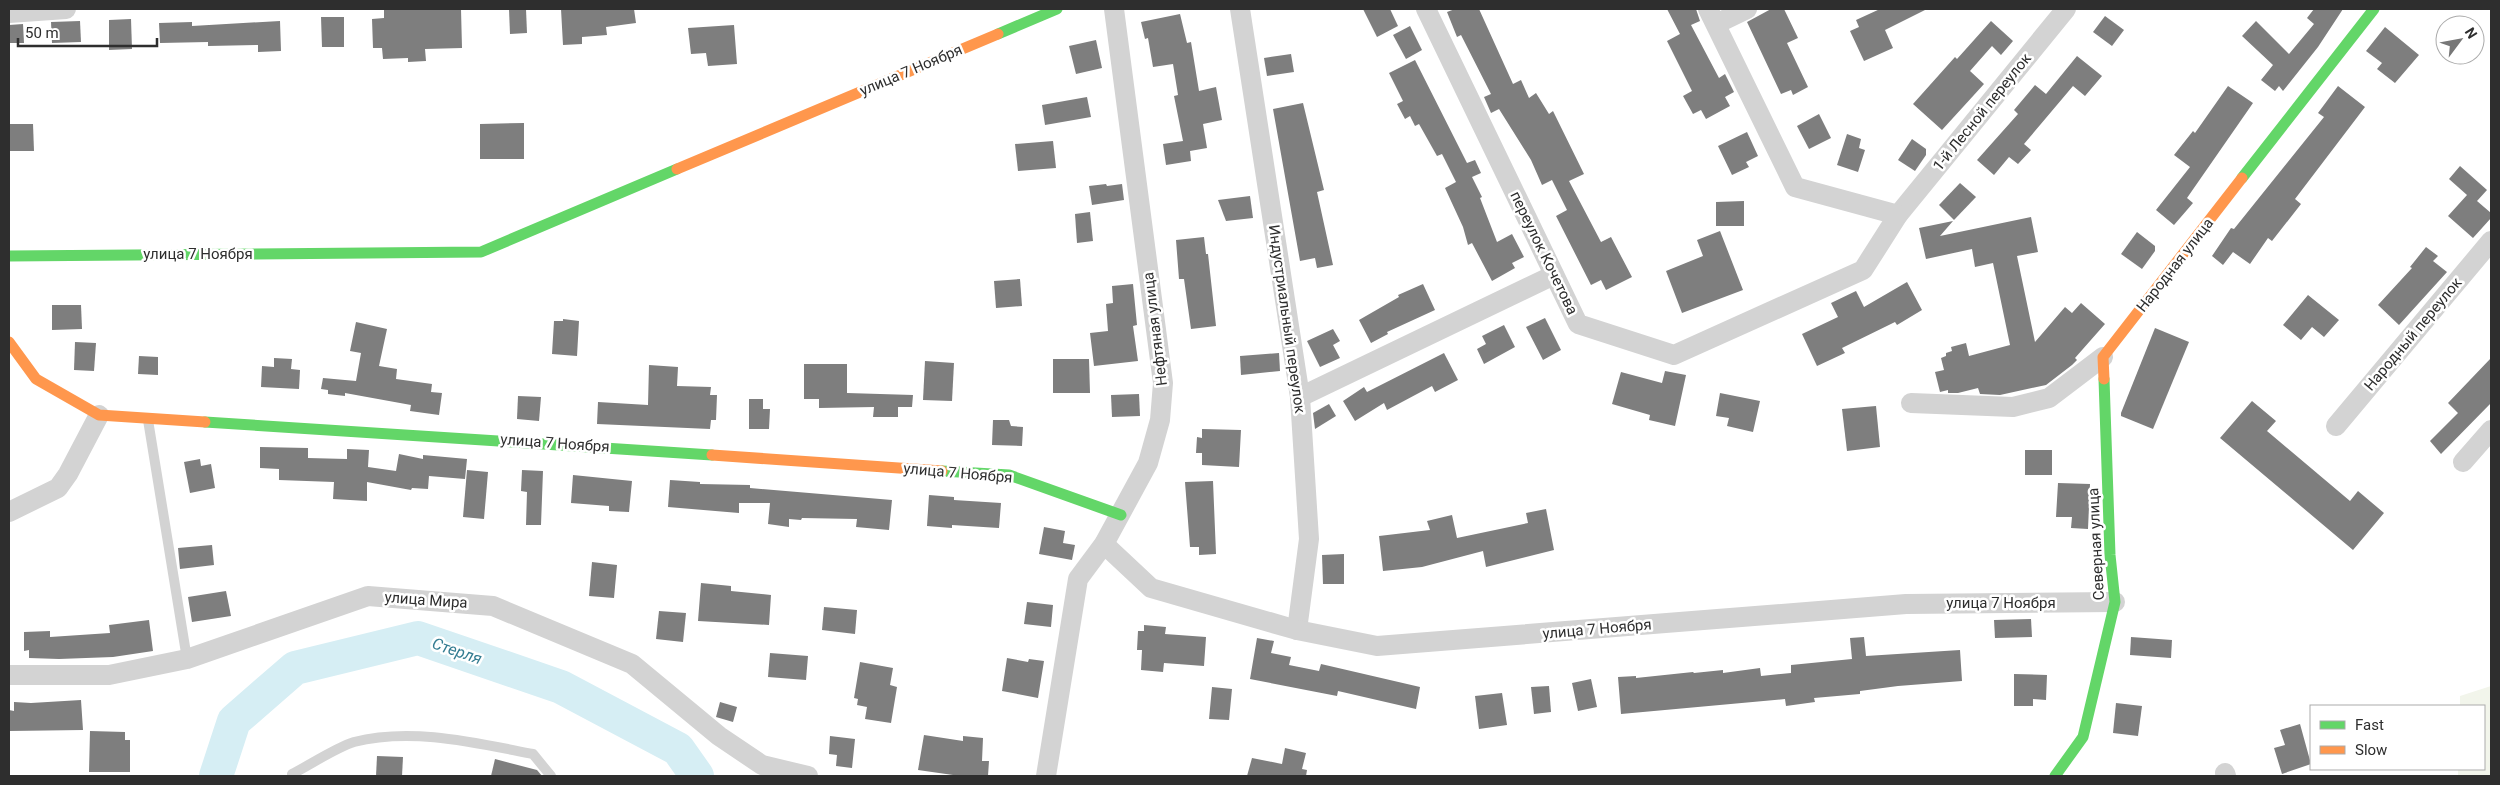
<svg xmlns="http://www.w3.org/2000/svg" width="2500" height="785" viewBox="0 0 2500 785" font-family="Roboto,sans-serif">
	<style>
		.green { fill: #f2f5eb }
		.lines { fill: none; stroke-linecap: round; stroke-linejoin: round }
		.river { stroke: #d6eef4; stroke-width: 34 }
		.building { fill: #7e7e7e }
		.lane { stroke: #d3d3d3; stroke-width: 10 }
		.street { stroke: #d3d3d3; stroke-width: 20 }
		.fast { stroke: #63d668; stroke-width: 11 }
		.slow { stroke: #ff974d; stroke-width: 11 }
		.labels { text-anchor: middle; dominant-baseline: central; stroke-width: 5; stroke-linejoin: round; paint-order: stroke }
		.street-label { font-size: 15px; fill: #2e2e2e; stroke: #fff }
		.water-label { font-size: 16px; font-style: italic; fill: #337c91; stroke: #fff }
	</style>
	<rect width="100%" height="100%" fill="#fff"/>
	<path class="green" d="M2491 686V776H2458V769H2484V706H2460V696Z"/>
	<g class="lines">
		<path class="river" d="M216 776 234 721 295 668 418 638 561 687 678 749 697 776"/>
	</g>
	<g class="building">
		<path d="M461 9 462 48 425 49 426 61 408 62V58L383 59 382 48H373L372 19 384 18V10Z"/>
		<path d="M509 9H526L527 33 510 34Z"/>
		<path d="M561 9H634L636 23 606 27 607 35 582 37V44L563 45Z"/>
		<path d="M1363 9H1390L1398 26 1377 37Z"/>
		<path d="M1455 9H1479L1513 84 1521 80 1529 98 1536 93 1549 114 1553 111 1584 174 1569 181 1601 242 1611 237 1632 277 1606 290 1601 280 1591 285 1556 216 1567 210 1552 180 1542 185 1531 160 1499 109 1491 113 1484 97 1491 94 1461 35 1457 37 1447 12Z"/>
		<path d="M1667 9H1696L1700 21 1691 25 1719 78 1725 74 1734 92 1725 97 1730 106 1706 119 1701 110 1693 114 1683 96 1692 91 1667 41 1680 34Z"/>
		<path d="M1771 9H1784L1798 38 1787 43 1808 87 1793 95 1791 90 1781 94 1747 22Z"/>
		<path d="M1880 9H1927L1885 30 1893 48 1864 61 1850 31 1859 27 1856 20Z"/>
		<path d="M2314 9H2343L2318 47 2283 91 2279 86 2275 91 2261 80 2273 65 2242 36 2256 21 2289 54 2314 24 2307 18Z"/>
		<path d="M1180 14 1187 43 1191 42 1199 91 1216 87 1222 120 1203 124 1207 148 1190 151 1191 161 1166 165 1163 144 1183 141 1174 96 1178 95 1173 64 1153 67 1148 38 1145 39 1141 22Z"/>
		<path d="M2105 16 2124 30 2112 46 2093 32Z"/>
		<path d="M321 17H344V47H322Z"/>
		<path d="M131 19 132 49 109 50V20Z"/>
		<path d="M80 21 81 42 52 43 51 22Z"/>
		<path d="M280 21 281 51 258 52V45L208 46V42L160 43 159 23 192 22V26Z"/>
		<path d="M1991 21 2013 41 2001 55 1992 46 1970 71 1984 84 1942 130 1913 104 1955 57 1957 59Z"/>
		<path d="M23 24 24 43H9V25Z"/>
		<path d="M734 25 737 64 708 66 706 53 691 54 688 28Z"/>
		<path d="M1410 26 1422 50 1406 59 1393 35Z"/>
		<path d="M2385 27 2419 55 2395 83 2377 69 2382 63 2366 51Z"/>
		<path d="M1096 40 1102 68 1076 74 1069 46Z"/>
		<path d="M1291 54 1294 72 1267 76 1264 58Z"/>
		<path d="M2077 56 2102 76 2085 96 2073 86 2024 144 2031 150 2018 164 2009 157 1994 175 1977 160 2018 114 2014 110 2035 85 2046 94Z"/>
		<path d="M1415 60 1467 163 1475 160 1481 173 1472 177 1482 197 1480 198 1497 242 1512 234 1524 257 1512 263 1515 268 1492 281 1472 243 1468 245 1463 227 1445 188 1456 182 1442 154 1437 156 1419 124 1415 126 1410 116 1405 119 1397 104 1403 101 1389 73Z"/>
		<path d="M2228 86 2253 103 2187 198 2193 203 2174 225 2156 210 2190 167 2174 155 2193 131 2195 133Z"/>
		<path d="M2338 86 2365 107 2295 199 2301 204 2272 241 2268 238 2250 264 2233 252 2223 265 2212 256 2231 228 2234 229 2324 117 2318 113Z"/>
		<path d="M1087 97 1091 117 1045 125 1042 105Z"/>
		<path d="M1303 103 1324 190 1317 192 1333 265 1317 268 1315 258 1300 261 1273 109Z"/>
		<path d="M1819 114 1831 138 1809 149 1797 126Z"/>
		<path d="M524 123V159H480V124Z"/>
		<path d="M9 124H33L34 151H9Z"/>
		<path d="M1747 132 1758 156 1746 162 1749 167 1732 175 1718 146Z"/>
		<path d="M1847 134 1861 139 1859 148 1865 150 1858 172 1837 165Z"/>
		<path d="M1912 139 1926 149V155L1915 171 1898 160Z"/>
		<path d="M1053 141 1056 168 1018 171 1015 144Z"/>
		<path d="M2460 166 2487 190 2477 201 2491 213V218L2473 238 2448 216 2467 195 2449 179Z"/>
		<path d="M1960 183 1976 197 1954 220 1939 205Z"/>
		<path d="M1106 184 1107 186 1122 184 1124 200 1092 205 1089 186Z"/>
		<path d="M1250 196 1253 218 1226 221 1218 200Z"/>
		<path d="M1744 201V226H1716V202Z"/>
		<path d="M1090 212 1093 241 1077 243 1075 214Z"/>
		<path d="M2031 217 2038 252 2017 256 2035 342 2065 307 2072 313 2081 303 2105 324 2075 358 2077 360 2072 365 2046 385 2000 395 1980 394 1978 388 1958 393H1948V390L1940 392 1935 372 1944 370 1941 358 1946 356V353L1952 351 1951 347 1966 343 1969 356 2010 345 1993 263 1975 267 1972 249 1926 259 1919 228 1953 221 1940 236Z"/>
		<path d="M1720 231 1743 290 1682 313 1666 271 1703 256 1697 240Z"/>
		<path d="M2137 232 2155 246V251L2142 269 2121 254Z"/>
		<path d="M1204 237 1206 254H1208L1216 326 1191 329 1184 279H1179L1176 240Z"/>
		<path d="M2426 247 2438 256 2433 261 2447 272 2399 325 2378 305 2412 268 2410 267Z"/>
		<path d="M1020 279 1022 306 996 308 994 281Z"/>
		<path d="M1907 282 1922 310 1897 325 1895 322 1842 348 1845 353 1817 366 1802 334 1838 317 1831 303 1856 291 1864 307Z"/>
		<path d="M1133 284 1137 325 1133 326 1138 361 1094 366 1090 333 1108 331 1106 304 1113 303 1112 286Z"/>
		<path d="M1423 284 1435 310 1387 332 1388 334 1371 343 1359 320 1399 297 1398 295Z"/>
		<path d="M2308 295 2339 320 2324 337 2312 327 2301 340 2283 325Z"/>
		<path d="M52 305H81L82 329 52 330Z"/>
		<path d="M1545 318 1561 350 1543 360 1526 327Z"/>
		<path d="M563 319 579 321 577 356 552 354 554 321H563Z"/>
		<path d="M356 322 387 329 379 366 397 369 396 379 432 384 431 392 442 393 439 415 410 411 411 405 345 393V396L328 394V390L321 389 323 378 356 381 361 353 350 351Z"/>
		<path d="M1504 325 1515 347 1484 364 1477 349 1486 344 1482 336Z"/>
		<path d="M2155 328 2189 342 2153 429 2121 416V413Z"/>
		<path d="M1333 329 1340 341 1333 345 1340 358 1320 367 1307 341Z"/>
		<path d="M75 342 96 343 94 371 74 370Z"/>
		<path d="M1279 353 1280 371 1241 375 1240 356Z"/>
		<path d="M1444 353 1458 380 1435 392 1432 386 1387 410 1384 403 1355 421 1343 401 1364 387 1367 392Z"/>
		<path d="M139 356 158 357V375L138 374Z"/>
		<path d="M274 358 292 359 291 369 300 370 299 389 261 387 262 366 274 367Z"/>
		<path d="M2491 358V403L2441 454 2430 441 2458 413 2448 403Z"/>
		<path d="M1053 359H1089L1090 393H1053Z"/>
		<path d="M925 361 954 363 952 401 923 400Z"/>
		<path d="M804 364H847V393L913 395 912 407H898V417H873L874 407 819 408V399H804Z"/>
		<path d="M649 365 678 367 677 386 711 387 710 395H717L716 420H711L710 429 597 424 598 402 648 405Z"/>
		<path d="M1665 371 1686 375 1675 426 1649 420 1650 415 1612 404 1621 372 1662 383Z"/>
		<path d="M1720 393 1760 401 1753 432 1727 426 1729 418 1716 416Z"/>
		<path d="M1139 394 1140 416 1112 417 1111 395Z"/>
		<path d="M518 396 541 397 539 421 517 419Z"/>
		<path d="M749 399H763V409H770L769 429H749Z"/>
		<path d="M2252 401 2276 421 2267 431 2350 501 2358 491 2384 513 2353 550 2220 438Z"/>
		<path d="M1329 404 1336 416 1315 429 1313 413Z"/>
		<path d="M1876 406 1880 447 1847 451 1842 409Z"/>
		<path d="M993 420H1009L1011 426 1023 427 1022 446 992 445Z"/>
		<path d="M1202 429 1241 430 1239 467 1202 465V453H1196L1197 437 1202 438Z"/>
		<path d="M260 447 308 448V458L347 459V449L369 450 368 467 396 471 399 454 423 459V455L467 459 465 479 429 476 428 489 412 488 411 490 367 482V501L333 499 334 482 279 480V469L260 468Z"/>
		<rect x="2025" y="450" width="27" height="25"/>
		<path d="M200 459 201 466 211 464 215 488 190 493 184 462Z"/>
		<path d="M467 470 488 472 484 519 463 517Z"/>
		<path d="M522 470 543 471 541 525H526L527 492 521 491Z"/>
		<path d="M573 475 632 481 629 512 609 511V506L571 503Z"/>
		<path d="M670 480 700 482V484L750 485V488L892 500 889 530 856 527 857 519 802 518 801 520 789 519V527L768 524 770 503H739V513L668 507Z"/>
		<path d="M1213 481 1216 554 1199 555V547H1190L1185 482Z"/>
		<path d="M2058 483 2090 484 2088 529 2071 528 2072 517H2056Z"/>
		<path d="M929 495 954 497V500L1001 503 999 528 952 525V528L927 526Z"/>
		<path d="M1546 509 1554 550 1486 567 1483 551 1422 567 1383 571 1379 536 1430 530 1427 521 1452 515 1457 538 1528 523 1526 513Z"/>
		<path d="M1044 527 1065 531 1063 543 1075 545 1072 560 1039 554Z"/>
		<path d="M212 545 214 565 180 569 178 548Z"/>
		<path d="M1344 554V584H1323L1322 555Z"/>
		<path d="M592 562 617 565 614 598 589 596Z"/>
		<path d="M701 583 731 586V591L771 595 769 625 698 621Z"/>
		<path d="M226 591 231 616 192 622 188 597Z"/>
		<path d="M1027 602 1053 605 1051 627 1024 624Z"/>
		<path d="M824 607 857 610 855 634 822 630Z"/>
		<path d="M659 611 686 613 683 642 656 639Z"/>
		<path d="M2031 619 2032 637 1995 638 1994 620Z"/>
		<path d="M149 620 153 651 113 657 59 659 29 658V650L24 651V632L50 631V637L110 633 109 625Z"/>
		<path d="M1144 625 1166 627 1165 634 1206 637 1204 666 1164 663 1163 672 1141 670 1142 650H1137L1138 631H1144Z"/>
		<path d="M1864 637 1866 656 1960 650 1962 681 1898 686 1860 691V694L1814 698 1815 702 1786 706 1785 699 1621 714 1618 677 1636 676V678L1693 672 1694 673 1723 670V673L1760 668 1761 676 1791 673V665L1852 659 1850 638Z"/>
		<path d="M2131 637 2172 640 2171 658 2130 655Z"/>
		<path d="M1257 638 1274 641 1271 653 1291 657 1289 665 1319 671 1321 664 1420 687 1416 709 1338 691 1337 696 1250 679Z"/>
		<path d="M770 653 808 656 806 680 768 677Z"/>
		<path d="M1007 658 1028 662 1029 659 1044 661 1038 698 1002 691Z"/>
		<path d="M860 662 893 668 890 685 897 687 891 723 865 719 867 707 857 705 858 699 854 698Z"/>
		<path d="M2014 674 2047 675 2046 700 2033 699V706H2014Z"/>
		<path d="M1591 679 1597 707 1578 711 1572 683Z"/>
		<path d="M1549 686 1551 712 1534 714 1531 687Z"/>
		<path d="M1212 687 1232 689 1229 720 1209 719Z"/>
		<path d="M1502 693 1507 725 1479 729 1475 696Z"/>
		<path d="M81 700 83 730 9 731V710L14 711V702L31 703Z"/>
		<path d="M720 702 737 707 733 722 716 717Z"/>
		<path d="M2116 703 2142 706 2138 736 2113 733Z"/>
		<path d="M2300 724 2311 764 2282 774 2274 748 2285 745 2280 730Z"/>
		<path d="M90 731 125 732V740H130V772H89Z"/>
		<path d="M924 735 963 741V736L983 738 982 761H989L988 776H960L918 770Z"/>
		<path d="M830 736 855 739 852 768 836 766 837 755 829 754Z"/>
		<path d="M1285 748 1306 753 1302 769 1307 770 1306 776H1247L1252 758 1282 764Z"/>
		<path d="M377 756 403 757 402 776H376Z"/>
		<path d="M495 759 537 770 542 776H491Z"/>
	</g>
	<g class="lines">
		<g class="lane">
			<path d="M148 420 187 659"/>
			<path d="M292 774C310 765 335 748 354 742 412 727 476 743 533 754L551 776"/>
		</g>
		<g class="street">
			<path d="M1240 9 1300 397 1309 539 1297 630"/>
			<path d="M1426 9 1578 324 1674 355 1863 270 1898 215 2066 9"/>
			<path d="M1708 9 1795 187 1898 215"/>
			<path d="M9 13 66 9"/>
			<path d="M1716 24 1747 9"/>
			<path d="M1300 397 1554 275"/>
			<path d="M1911 403 2013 407 2049 398 2103 357"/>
			<path d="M2336 426 2491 241"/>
			<path d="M2463 462 2491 430"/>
			<path d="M9 512 58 488 68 474 99 415"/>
			<path d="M1104 544 1151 588 1297 630 1377 646 1906 604 2115 602"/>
			<path d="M9 675H109L187 659 368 596 493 606 632 664 719 736 762 765 808 776"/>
			<path d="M2225 773 2226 776"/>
			<path d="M1046 776 1078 579 1104 544 1148 463 1160 420 1163 383 1114 9"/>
		</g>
		<g class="fast">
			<path d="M998 34 1057 9"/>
			<path d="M2242 178 2374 9"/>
			<path d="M9 256 481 252 677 169"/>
			<path d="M205 422 712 455"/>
			<path d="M942 471 1009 475 1121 515"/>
			<path d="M2055 776 2083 737 2115 602 2110 555 2104 379"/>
		</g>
		<g class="slow">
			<path d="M677 169 998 34"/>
			<path d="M9 342 36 379 99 415 205 422"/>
			<path d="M2104 379 2103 357 2242 178"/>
			<path d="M712 455 942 471"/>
		</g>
	</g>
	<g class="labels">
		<g class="street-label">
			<text transform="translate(911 70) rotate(-23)">улица 7 Ноября</text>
			<text transform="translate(1982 112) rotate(-51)">1-й Лесной переулок</text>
			<text transform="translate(1544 253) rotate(64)">переулок Кочетова</text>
			<text x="198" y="254">улица 7 Ноября</text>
			<text transform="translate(2175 265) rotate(-52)">Народная улица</text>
			<text transform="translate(1287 319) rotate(82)">Индустриальный переулок</text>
			<text transform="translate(1155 329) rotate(-97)">Нефтяная улица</text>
			<text transform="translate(2413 334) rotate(-50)">Народный переулок</text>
			<text transform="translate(555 443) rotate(4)">улица 7 Ноября</text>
			<text transform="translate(958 473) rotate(5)">улица 7 Ноября</text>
			<text transform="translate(2096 544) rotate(-93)">Северная улица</text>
			<text transform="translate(426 600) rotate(4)">улица Мира</text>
			<text x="2001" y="603">улица 7 Ноября</text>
			<text transform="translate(1597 629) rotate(-5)">улица 7 Ноября</text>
		</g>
		<g class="water-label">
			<text transform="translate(457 651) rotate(19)">Стерля</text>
		</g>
	</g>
	<rect width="2500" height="785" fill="none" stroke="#2e2e2e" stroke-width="20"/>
	<rect x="2310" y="705" width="175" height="65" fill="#ffffff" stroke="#ababab"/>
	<rect x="2320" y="721" width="25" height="8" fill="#63d668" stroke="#ababab"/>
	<text x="2355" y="730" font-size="15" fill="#2e2e2e">Fast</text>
	<rect x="2320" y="746" width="25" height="8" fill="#ff974d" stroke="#ababab"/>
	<text x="2355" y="755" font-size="15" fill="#2e2e2e">Slow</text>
	<g transform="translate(2460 40) rotate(58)"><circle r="24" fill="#ffffff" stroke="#ababab"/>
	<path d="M0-4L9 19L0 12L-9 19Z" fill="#777777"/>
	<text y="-8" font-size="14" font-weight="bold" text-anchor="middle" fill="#2e2e2e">N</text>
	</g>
	<path d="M18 38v8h139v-8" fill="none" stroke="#2e2e2e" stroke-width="2.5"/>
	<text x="25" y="38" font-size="15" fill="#2e2e2e" stroke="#ffffff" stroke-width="4" paint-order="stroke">50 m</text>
</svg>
